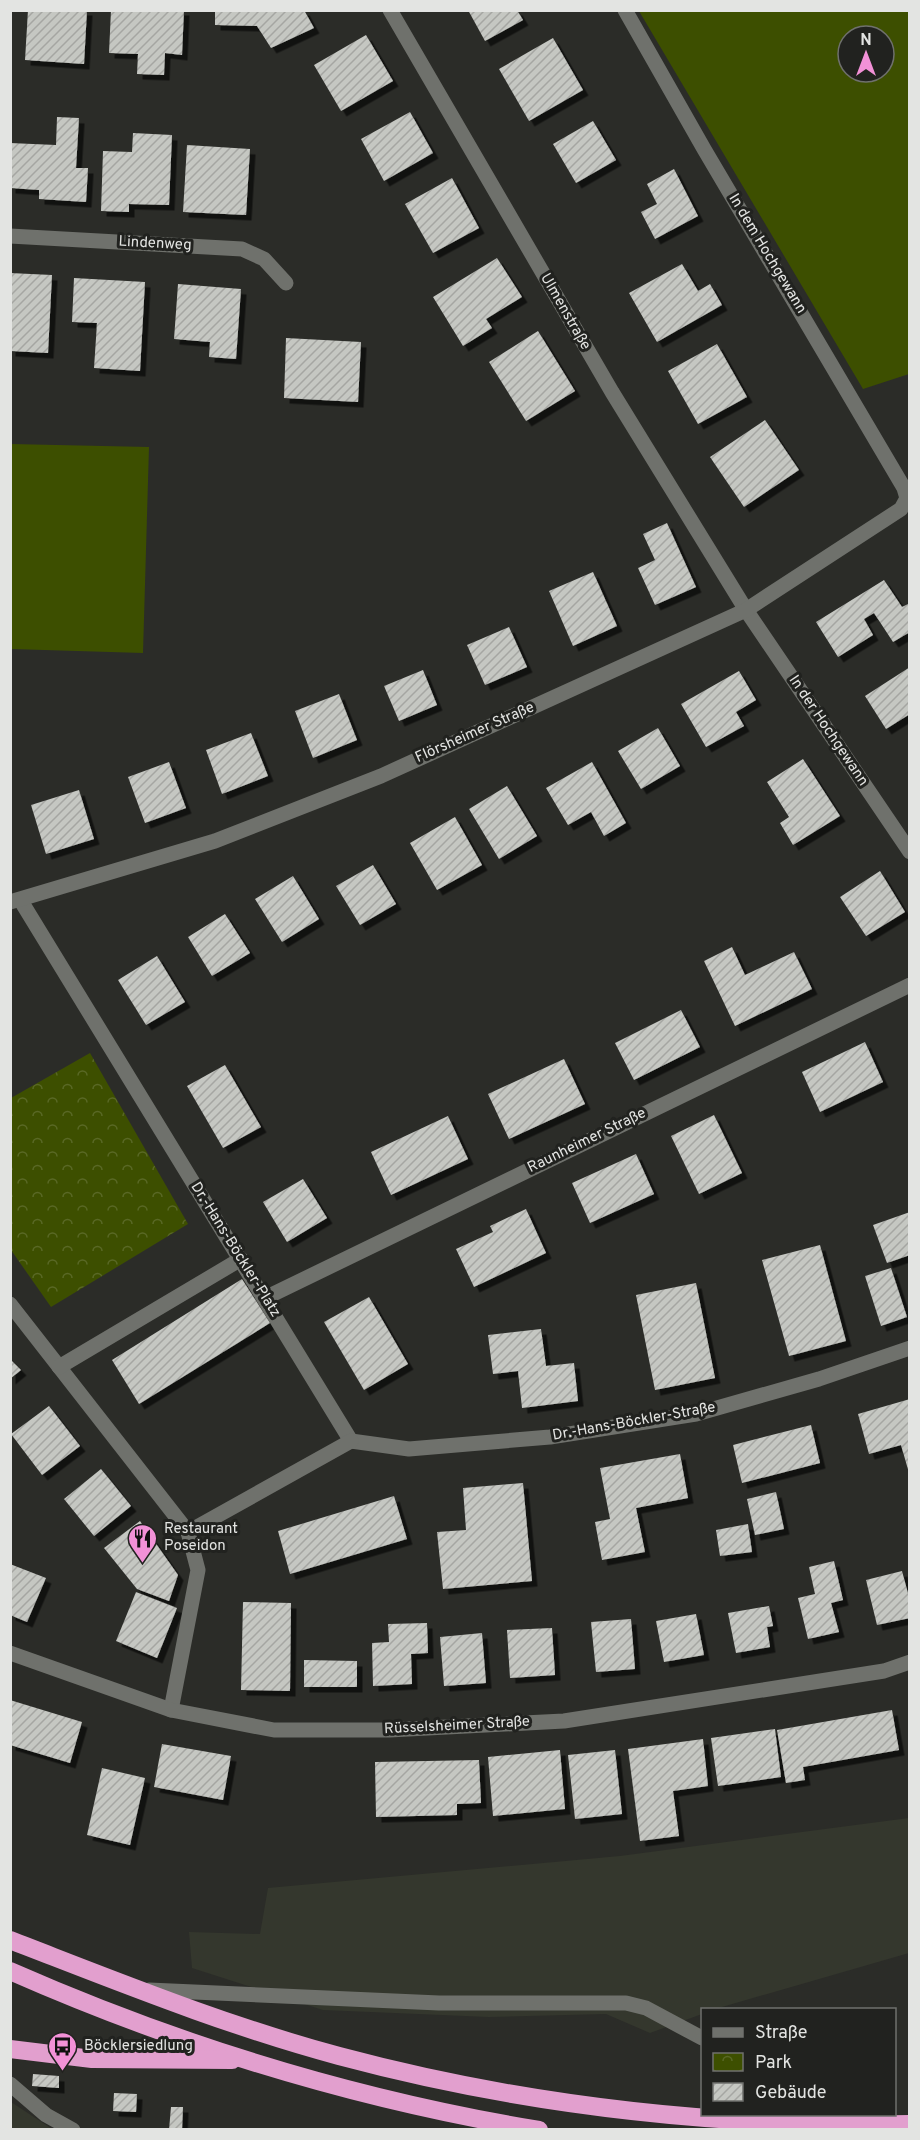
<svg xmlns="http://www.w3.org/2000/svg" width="920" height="2140" viewBox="0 0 920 2140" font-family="Overpass,sans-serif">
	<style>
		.built { fill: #34372d }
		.green { fill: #3d4f00; fill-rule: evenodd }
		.park { fill: url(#park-crowns) }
		.building { fill: url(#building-hatch); filter: url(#shadow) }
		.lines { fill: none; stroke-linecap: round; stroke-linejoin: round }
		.minor { stroke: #6f716c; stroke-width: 15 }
		.highway { stroke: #e29fce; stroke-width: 18 }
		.labels { text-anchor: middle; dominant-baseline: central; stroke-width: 6; stroke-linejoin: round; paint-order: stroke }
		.street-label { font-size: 15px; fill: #e3e4e2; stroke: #21221f }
		.poi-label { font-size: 15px; fill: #e3e4e2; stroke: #21221f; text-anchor: start }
	</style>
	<defs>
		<pattern id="park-crowns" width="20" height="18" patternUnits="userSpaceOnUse" patternTransform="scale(1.5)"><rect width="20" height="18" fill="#3d4f00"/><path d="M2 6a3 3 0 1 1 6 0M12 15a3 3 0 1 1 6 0" fill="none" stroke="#596825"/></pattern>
		<pattern id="building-hatch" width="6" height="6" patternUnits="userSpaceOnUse" patternTransform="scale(1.5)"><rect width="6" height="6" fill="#c5c7c2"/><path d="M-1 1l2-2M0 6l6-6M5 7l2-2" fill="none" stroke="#a5a6a2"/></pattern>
		<filter id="shadow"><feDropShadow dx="5.5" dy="5.5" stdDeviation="0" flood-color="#0009"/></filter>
	</defs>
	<rect width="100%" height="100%" fill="#2b2c28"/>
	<g class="built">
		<path d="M909 1818V1953L715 2009 702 2010V2014L650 2033 606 2014 489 2017 323 2010 192 1968 189 1932 260 1934 268 1888 620 1856Z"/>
		<path d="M10 2102H11L52 2129H11Z"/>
	</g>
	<g class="green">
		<path d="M639 11H909V374L863 389ZM848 36H884V72H848Z"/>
		<path d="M11 444 149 447 143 653 11 649Z"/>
	</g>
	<path class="park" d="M90 1053 188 1224 51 1307 11 1250V1098Z"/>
	<g class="building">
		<path d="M28 10H87L84 64 25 60Z"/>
		<path d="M111 10H184L182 55 165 53 164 75 137 74 138 54 109 53Z"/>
		<path d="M215 10H304L314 28 271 48 257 26 215 25Z"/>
		<path d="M468 10H517L523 20 485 41Z"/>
		<path d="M366 35 393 81 341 111 314 65Z"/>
		<path d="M553 38 583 90 529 121 499 69Z"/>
		<path d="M410 112 433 153 384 181 361 139Z"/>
		<path d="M57 117 79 118 76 168H88L86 202 39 199V190L10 188V143L56 145Z"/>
		<path d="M593 121 616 160 576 183 553 144Z"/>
		<path d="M133 133 172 135 169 205 129 204V212L101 211 103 151 132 152Z"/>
		<path d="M187 145 250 149 246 215 183 212Z"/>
		<path d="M674 169 698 216 655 239 641 212 657 204 647 184Z"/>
		<path d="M452 178 479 228 433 253 405 204Z"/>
		<path d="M497 258 522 297 486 319 492 328 463 346 433 297Z"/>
		<path d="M682 264 698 291 710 284 722 305 657 342 629 293Z"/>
		<path d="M10 273 52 275 48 353 10 351Z"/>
		<path d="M74 278 145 282 140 371 94 368 97 323 72 322Z"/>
		<path d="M178 284 241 289 236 359 209 357 210 342 174 339Z"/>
		<path d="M538 331 575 391 526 421 489 362Z"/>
		<path d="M286 338 361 342 358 402 284 398Z"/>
		<path d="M717 344 747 397 698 424 668 371Z"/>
		<path d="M765 420 799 470 744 507 710 457Z"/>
		<path d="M667 523 696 587 655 605 638 568 655 560 643 534Z"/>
		<path d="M593 572 617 626 573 646 549 591Z"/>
		<path d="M884 580 902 607 910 603V632L893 642 874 613 864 619 873 635 838 657 816 622Z"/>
		<path d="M509 627 527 667 485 685 467 645Z"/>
		<path d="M910 667V714L886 729 865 696Z"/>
		<path d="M423 670 437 705 399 721 384 686Z"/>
		<path d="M739 671 756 700 736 712 744 726 706 747 681 704Z"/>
		<path d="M339 694 357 740 313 758 295 711Z"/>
		<path d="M658 728 680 766 641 789 618 751Z"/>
		<path d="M251 733 268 776 222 794 206 750Z"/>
		<path d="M803 759 840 816 793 845 780 823 789 817 767 782Z"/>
		<path d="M169 762 186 808 145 823 128 777Z"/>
		<path d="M592 762 626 823 604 836 591 812 568 825 546 788Z"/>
		<path d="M507 786 537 836 499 859 469 809Z"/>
		<path d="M79 790 94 839 46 854 31 805Z"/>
		<path d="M455 817 482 865 437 890 410 843Z"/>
		<path d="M373 865 396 904 360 925 336 886Z"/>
		<path d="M880 871 905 912 866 936 840 897Z"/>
		<path d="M293 876 319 919 282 942 255 899Z"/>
		<path d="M225 914 250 953 212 976 188 937Z"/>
		<path d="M732 947 745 975 794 952 812 989 735 1026 704 961Z"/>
		<path d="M157 956 185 1002 146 1025 118 980Z"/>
		<path d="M681 1010 700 1047 634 1080 615 1043Z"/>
		<path d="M865 1042 883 1082 820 1112 802 1072Z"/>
		<path d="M564 1059 585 1104 509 1139 488 1094Z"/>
		<path d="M225 1065 261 1127 223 1148 187 1086Z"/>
		<path d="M714 1115 742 1173 699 1194 671 1136Z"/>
		<path d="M448 1116 468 1159 391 1195 371 1152Z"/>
		<path d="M636 1154 654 1194 590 1223 572 1183Z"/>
		<path d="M303 1179 327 1218 287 1242 263 1202Z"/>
		<path d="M526 1209 546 1253 474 1287 456 1249 493 1232 490 1226Z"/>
		<path d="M910 1212V1255L887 1263 873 1225Z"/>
		<path d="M820 1245 846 1341 789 1356 762 1260Z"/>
		<path d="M891 1268 907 1317 881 1326 865 1276Z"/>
		<path d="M242 1279 270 1323 139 1404 112 1360Z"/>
		<path d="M696 1283 715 1378 655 1390 636 1295Z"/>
		<path d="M369 1297 408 1364 364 1390 324 1322Z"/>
		<path d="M541 1329 546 1366 574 1363 578 1401 522 1408 518 1371 493 1374 488 1335Z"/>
		<path d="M10 1359 21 1370 10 1379Z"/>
		<path d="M910 1399V1473H909L901 1445 869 1454 858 1414Z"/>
		<path d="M49 1406 80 1446 42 1475 11 1434Z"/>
		<path d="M811 1425 820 1463 742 1483 733 1445Z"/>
		<path d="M680 1454 688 1498 636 1508 645 1552 602 1560 595 1522 610 1519 600 1468Z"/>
		<path d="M101 1469 131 1506 94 1536 64 1499Z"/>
		<path d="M523 1483 532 1581 443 1589 437 1532 466 1530 463 1488Z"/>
		<path d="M776 1492 784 1529 755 1535 747 1499Z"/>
		<path d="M394 1496 407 1539 290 1574 278 1531Z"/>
		<path d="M140 1521 178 1575 169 1601 137 1589 104 1548Z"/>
		<path d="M748 1524 752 1552 720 1556 716 1530Z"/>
		<path d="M834 1561 843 1600 831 1603 839 1632 808 1639 798 1598 815 1594 809 1567Z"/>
		<path d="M10 1564 46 1578 27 1622 10 1615Z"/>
		<path d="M902 1571 910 1601V1618L877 1625 866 1580Z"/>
		<path d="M136 1592 177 1608 157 1658 116 1641Z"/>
		<path d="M243 1602 291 1603 290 1691 241 1690Z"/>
		<path d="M769 1606 773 1626 767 1627 770 1647 736 1653 728 1613Z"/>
		<path d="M696 1614 704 1655 664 1662 656 1621Z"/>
		<path d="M631 1619 635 1669 596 1672 591 1622Z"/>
		<path d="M427 1623 428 1653 411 1654 412 1684 373 1686 372 1643 389 1642 388 1624Z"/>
		<path d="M552 1628 555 1675 510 1678 507 1630Z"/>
		<path d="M482 1633 486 1683 444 1686 440 1637Z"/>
		<path d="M304 1660 357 1661V1687H304Z"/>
		<path d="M10 1700 82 1722 70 1763 10 1745Z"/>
		<path d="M892 1710 899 1750 803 1767 805 1780 786 1783 777 1730Z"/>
		<path d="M775 1729 781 1777 718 1786 711 1738Z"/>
		<path d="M703 1739 708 1786 673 1791 679 1836 640 1841 628 1749Z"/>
		<path d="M162 1744 231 1756 223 1800 154 1787Z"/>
		<path d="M560 1750 565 1809 493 1816 488 1757Z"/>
		<path d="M615 1750 622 1814 575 1819 568 1755Z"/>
		<path d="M479 1760 481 1803 457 1804V1815L376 1817 375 1762Z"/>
		<path d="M102 1768 145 1778 130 1845 87 1835Z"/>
		<path d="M33 2074 59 2076V2088L32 2086Z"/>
		<path d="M114 2093 137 2094 136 2112 113 2111Z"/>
		<path d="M171 2107H183L182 2130H169Z"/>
	</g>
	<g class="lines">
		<g class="minor">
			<path d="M390 10 612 392 746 610 910 852"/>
			<path d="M10 236 242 249 264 259 286 283"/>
			<path d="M21 901 351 1441"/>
			<path d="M10 902 215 841 381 776 746 610 901 509 907 498 904 488 704 149 625 10"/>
			<path d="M265 1298 910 985"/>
			<path d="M10 1304 188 1532 198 1570 171 1710"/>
			<path d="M59 1367 241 1259"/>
			<path d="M351 1441 409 1449 550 1437 696 1414 819 1379 910 1348"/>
			<path d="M188 1532 351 1441"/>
			<path d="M10 1653 171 1710 274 1730H389L564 1721 884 1671 910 1662"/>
			<path d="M149 1990 439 2003H626L646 2008 702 2038"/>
			<path d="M10 2084 46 2115 73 2130"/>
		</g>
		<g class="highway">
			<path d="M10 1940C119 1982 227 2026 339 2056 526 2106 716 2127 910 2124"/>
			<path d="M10 1971C178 2045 358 2100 539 2130"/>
			<path d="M10 2049 92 2059 232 2060"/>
		</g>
	</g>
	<defs>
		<symbol id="restaurant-pin" viewBox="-11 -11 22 30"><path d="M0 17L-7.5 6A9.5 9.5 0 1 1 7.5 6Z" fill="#f291d7" stroke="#21221f"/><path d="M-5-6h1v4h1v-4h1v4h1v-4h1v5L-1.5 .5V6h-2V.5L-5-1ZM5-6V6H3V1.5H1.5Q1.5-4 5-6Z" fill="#111"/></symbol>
		<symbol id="bus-pin" viewBox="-11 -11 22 30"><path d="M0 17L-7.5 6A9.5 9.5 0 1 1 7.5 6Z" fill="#f291d7" stroke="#21221f"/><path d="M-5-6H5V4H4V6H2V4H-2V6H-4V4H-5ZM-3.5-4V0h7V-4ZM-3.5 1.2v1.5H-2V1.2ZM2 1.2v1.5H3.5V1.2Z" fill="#111"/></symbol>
	</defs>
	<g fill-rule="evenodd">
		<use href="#restaurant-pin" x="126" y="1522" width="33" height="45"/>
		<use href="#bus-pin" x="46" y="2030" width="33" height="45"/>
	</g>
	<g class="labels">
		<g class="street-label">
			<text transform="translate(155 244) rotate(3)">Lindenweg</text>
			<text transform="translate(767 254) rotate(59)">In dem Hochgewann</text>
			<text transform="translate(565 312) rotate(60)">Ulmenstraße</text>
			<text transform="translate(828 731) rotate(56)">In der Hochgewann</text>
			<text transform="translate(475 733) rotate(-24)">Flörsheimer Straße</text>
			<text transform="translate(587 1141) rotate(-26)">Raunheimer Straße</text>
			<text transform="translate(235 1250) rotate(58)">Dr.-Hans-Böckler-Platz</text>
			<text transform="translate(634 1422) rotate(-10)">Dr.-Hans-Böckler-Straße</text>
			<text transform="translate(457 1726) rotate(-3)">Rüsselsheimer Straße</text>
		</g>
		<g class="poi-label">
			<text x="164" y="1529">Restaurant<tspan x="164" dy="17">Poseidon</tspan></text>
			<text x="84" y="2046">Böcklersiedlung</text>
		</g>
	</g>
	<rect width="920" height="2140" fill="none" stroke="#e3e4e2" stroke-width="24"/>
	<rect x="701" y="2008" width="195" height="108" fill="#21221f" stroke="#6f706d" stroke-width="1.5"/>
	<rect x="713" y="2028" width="30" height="9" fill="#6f716c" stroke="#6f706d" stroke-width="1.5"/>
	<text x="755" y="2038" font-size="18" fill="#e3e4e2">Straße</text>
	<rect x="713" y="2053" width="30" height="18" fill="url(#park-crowns)" stroke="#6f706d" stroke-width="1.5"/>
	<text x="755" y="2068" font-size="18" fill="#e3e4e2">Park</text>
	<rect x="713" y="2083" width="30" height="18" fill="url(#building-hatch)" stroke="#6f706d" stroke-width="1.5"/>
	<text x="755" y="2098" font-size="18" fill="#e3e4e2">Gebäude</text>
	<g transform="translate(866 54)"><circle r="28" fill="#21221f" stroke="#6f706d" stroke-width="1.5"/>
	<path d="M0-4.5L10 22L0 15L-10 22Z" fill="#f291d7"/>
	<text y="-9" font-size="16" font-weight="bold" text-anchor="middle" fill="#e3e4e2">N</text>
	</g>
</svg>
